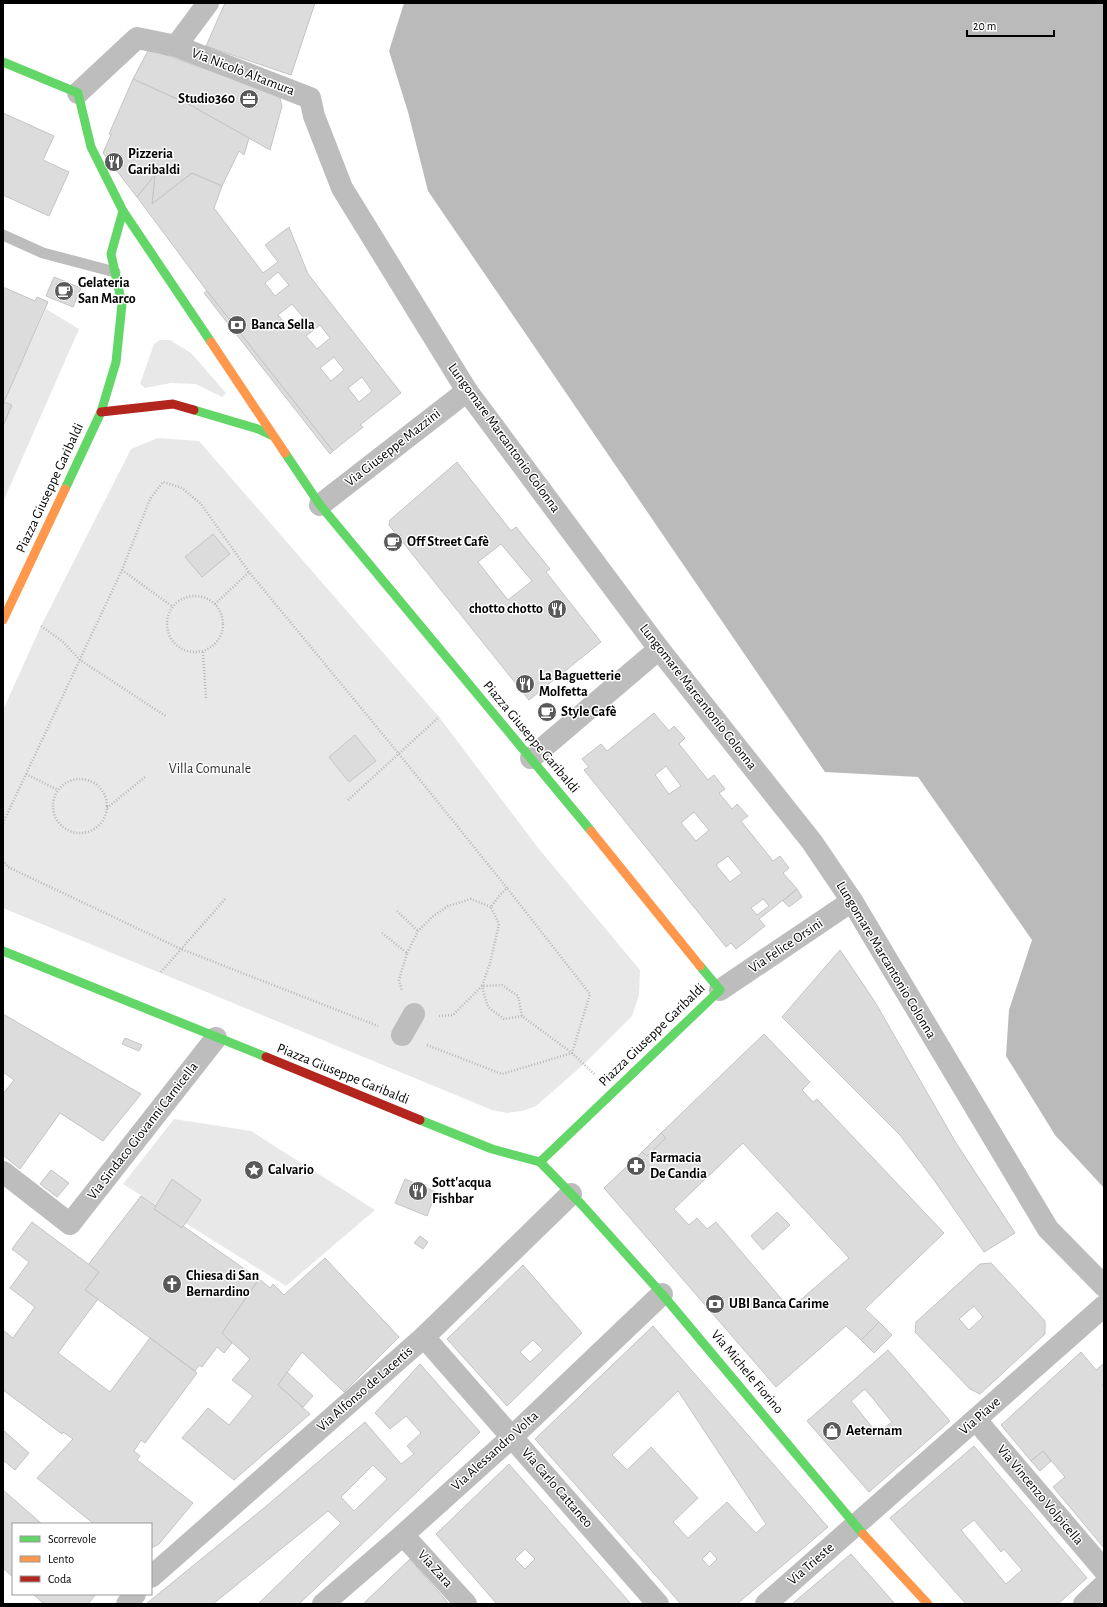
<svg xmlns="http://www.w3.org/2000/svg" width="1107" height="1607" viewBox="0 0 1107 1607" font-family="'Alegreya Sans',sans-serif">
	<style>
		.green { fill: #e8e8e8 }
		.water { fill: #bababa }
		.building { fill: #dcdcdc; stroke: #c4c4c4; fill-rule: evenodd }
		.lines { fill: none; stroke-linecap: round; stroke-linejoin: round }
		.path { stroke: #b8b8b8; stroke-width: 2.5; stroke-dasharray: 1 2; stroke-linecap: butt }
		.lane { stroke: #bdbdbd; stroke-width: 11 }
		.street { stroke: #bdbdbd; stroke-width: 22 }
		.fast { stroke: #63d668; stroke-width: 9 }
		.slow { stroke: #ff974d; stroke-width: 9 }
		.jam { stroke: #b3261e; stroke-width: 9 }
		.labels { text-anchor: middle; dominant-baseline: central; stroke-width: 3; stroke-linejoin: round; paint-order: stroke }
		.street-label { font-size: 14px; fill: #000; stroke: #fff }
		.poi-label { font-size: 14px; font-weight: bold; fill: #000; stroke: #fff; text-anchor: start }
		.park-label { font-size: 14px; fill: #2d2d2d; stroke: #fff }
	</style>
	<rect width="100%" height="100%" fill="#fff"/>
	<g class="green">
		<path d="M46 309 79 329 3 502V403Z"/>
		<path d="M160 340H170L191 353 226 393 222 397 196 384 171 383 145 388 140 384 154 344Z"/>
		<path d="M158 438 199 441 439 717 539 849 640 970 639 995 632 1016 584 1064 536 1106 522 1111 507 1113 492 1110 3 908V710L41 626 131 449Z"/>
		<path d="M174 1119 251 1131 375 1210 286 1286 123 1184Z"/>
	</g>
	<path class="water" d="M404 3H1104V1188L1055 1135 1006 1056 1009 1010 1032 940 918 777 825 772 428 191 408 112 389 51Z"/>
	<g class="building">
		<path d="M225 3H315L291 75 206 46Z"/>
		<path d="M149 49 279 95 282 106 270 150 190 105 133 79Z"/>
		<path d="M133 79 190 105 249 138 244 155 239 151 222 186 192 173 152 204 155 175 137 197 103 153 111 135 109 134Z"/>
		<path d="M3 113 54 136 43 160 69 172 49 216 3 195Z"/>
		<path d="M192 173 222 186 214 208 263 273 278 262 265 245 289 227 308 274 401 393 360 425 363 427 333 451 207 291 137 197 155 175 152 204ZM278 272 289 285 275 296 265 283ZM292 304 303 317 289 328 278 315ZM320 325 330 338 317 349 306 336ZM334 357 344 370 331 381 320 368ZM362 377 372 391 359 402 348 388Z"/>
		<path d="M54 277 81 288 73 307 46 296Z"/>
		<path d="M3 287 35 301 37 297 48 302 4 402 12 405 3 426Z"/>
		<path d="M207 291 333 451 330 454 204 293Z"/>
		<path d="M457 462 511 531 516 527 550 569 546 572 601 642 529 700 389 525 390 520ZM501 544 532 581 508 600 478 562Z"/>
		<path d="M213 534 230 554 202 577 185 557Z"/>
		<path d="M654 713 669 731 674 726 685 738 679 744 708 780 714 775 725 789 719 793 732 809 737 804 748 816 741 821 773 861 780 856 789 868 783 873 797 889 759 919 765 926 736 949 731 943 726 947 584 770 589 767 582 759 601 744 607 751ZM666 766 681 786 669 794 655 775ZM694 812 709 830 696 841 681 823ZM728 856 742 873 730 882 716 865ZM763 899 769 906 757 915 751 908Z"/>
		<path d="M355 735 376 761 349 782 329 757Z"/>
		<path d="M797 889 802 897 789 907 783 901Z"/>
		<path d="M840 950 875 1002 956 1143 1015 1233 984 1252 934 1180 900 1135 782 1017Z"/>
		<path d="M3 1014 141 1094 103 1141 60 1113 20 1169 3 1155V1094L14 1080 3 1072Z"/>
		<path d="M764 1034 810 1082 802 1090 813 1102 817 1099 944 1233 865 1309 879 1322 861 1340 846 1326 776 1387 604 1188 642 1152 647 1156 666 1138 661 1133ZM743 1143 849 1258 790 1309 716 1222 707 1229 697 1218 689 1225 674 1209Z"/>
		<path d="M125 1038 142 1045 139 1051 122 1044Z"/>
		<path d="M661 1133 666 1138 647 1156 642 1152Z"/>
		<path d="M51 1170 69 1183 57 1197 40 1184Z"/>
		<path d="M172 1179 201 1200 182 1228 154 1209Z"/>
		<path d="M405 1179 436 1192 427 1216 395 1203Z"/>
		<path d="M141 1196 156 1206 154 1209 182 1228 183 1226 259 1279 222 1333 232 1343 224 1353 217 1347 202 1367 199 1365 195 1371 85 1290 99 1272 88 1265Z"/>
		<path d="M777 1212 790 1225 763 1250 751 1236Z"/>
		<path d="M32 1222 99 1272 85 1290 98 1299 58 1353 110 1392 150 1338 197 1373 145 1443 141 1440 134 1451 140 1456 137 1460 193 1503 159 1544 151 1548V1524H94L37 1478 73 1439 63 1432 62 1434 3 1390V1330L13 1338 35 1307 10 1288 29 1262 12 1249Z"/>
		<path d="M420 1236 428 1242 423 1249 414 1243Z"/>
		<path d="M325 1258 399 1337 344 1392 302 1352 278 1385 310 1414 234 1480 182 1438 208 1408 229 1425 253 1396 232 1380 250 1359 222 1333 259 1279 270 1288 273 1284 284 1295Z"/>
		<path d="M991 1263 1045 1321V1334L980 1394 970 1389 915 1332 916 1322 980 1264ZM974 1306 983 1317 969 1330 959 1319Z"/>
		<path d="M523 1265 582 1333 507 1406 447 1339ZM533 1340 543 1350 530 1362 520 1352Z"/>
		<path d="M879 1322 892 1335 874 1353 861 1340Z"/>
		<path d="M653 1326 828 1527 737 1604H681L535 1439ZM678 1391 766 1524 756 1533 727 1502 688 1538 673 1522 698 1498 651 1447 627 1470 612 1455ZM710 1551 717 1559 709 1567 702 1559Z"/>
		<path d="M888 1350 950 1421 869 1492 807 1421ZM865 1389 892 1422 877 1433 851 1401Z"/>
		<path d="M1081 1352 1096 1370 1103 1364 1104 1365V1383L1102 1385 1104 1387V1548L1053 1487 1065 1477 1043 1451 1031 1461 1001 1425Z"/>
		<path d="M420 1364 480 1432 299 1604H258L341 1523 328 1511 213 1604H146L264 1508 365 1422 401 1464 414 1454 407 1446 421 1433 406 1416 390 1429 375 1413ZM373 1465 387 1479 354 1511 341 1497Z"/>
		<path d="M287 1372 313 1396 303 1407 278 1385Z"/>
		<path d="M3 1430 29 1453 15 1470 3 1460Z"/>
		<path d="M974 1446 1087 1578 1058 1604H966L890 1518ZM974 1520 1001 1552 1004 1549 1022 1570 1006 1584 961 1530Z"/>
		<path d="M1043 1451 1051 1461 1040 1471 1031 1461Z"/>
		<path d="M509 1464 631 1604H497L436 1534ZM525 1549 535 1559 525 1569 515 1559Z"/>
		<path d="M3 1490 42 1524H13V1577L3 1568Z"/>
		<path d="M851 1554 895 1604H792Z"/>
		<path d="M410 1559 449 1604H363Z"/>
		<path d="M33 1594H96L88 1604H44Z"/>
	</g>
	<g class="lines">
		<g class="path">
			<path d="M122 570 173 607"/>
			<circle cx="195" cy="624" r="28"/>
			<path d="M215 604 249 572"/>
			<path d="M41 626 62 641 80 660 167 717"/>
			<path d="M203 652 206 699"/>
			<path d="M26 774 58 790"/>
			<circle cx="80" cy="806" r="27"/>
			<path d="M348 800 439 717"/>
			<path d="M107 808 145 777"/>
			<path d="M3 823 122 570 150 499 163 482 182 488 201 504 249 572 399 754 507 888 499 896 491 907 499 924 490 963 482 986 502 985 518 996 522 1016"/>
			<path d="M3 860 8 867 181 949 378 1026"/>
			<path d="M397 911 418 931"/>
			<path d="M382 933 407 953 399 980 402 991"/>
			<path d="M407 953 418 931 432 917 448 906 471 899 491 907"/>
			<path d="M161 972 226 898"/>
			<path d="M439 1016 453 1015 482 986 488 1007 504 1019 522 1016 572 1053 595 1075"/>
			<path d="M427 1045 502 1074 572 1053 590 994 507 888"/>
		</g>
		<path class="lane" d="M3 235 43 253 115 272"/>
		<g class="street">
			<path d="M176 46 208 3"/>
			<path d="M78 93 137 38 176 46 310 98 314 116 342 188 467 391 659 649 812 842 852 901 1048 1229 1104 1286"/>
			<path d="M320 505 467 391"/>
			<path d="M531 758 659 649"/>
			<path d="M720 990 852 901"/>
			<path d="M402 1035 414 1014"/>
			<path d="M3 1172 70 1224 216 1038"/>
			<path d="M424 1337 658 1604"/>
			<path d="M976 1420 1104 1570"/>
			<path d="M403 1535 466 1604"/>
			<path d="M151 1577 424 1337 571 1194"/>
			<path d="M127 1604 135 1594"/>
			<path d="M323 1604 403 1535 512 1437 662 1294"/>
			<path d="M766 1604 1104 1306"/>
			<path d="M1084 1604 1104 1585"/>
		</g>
		<g class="fast">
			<path d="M3 62 78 93 91 147 123 211 211 342"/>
			<path d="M194 410 258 429 273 436"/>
			<path d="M285 453 320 505 591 831"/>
			<path d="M65 489 101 412 116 362 122 304 111 254 123 211"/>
			<path d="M3 951 266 1057"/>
			<path d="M420 1120 492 1149 540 1162 720 990 700 966"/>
			<path d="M540 1162 582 1205 662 1294 863 1534"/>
		</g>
		<g class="slow">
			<path d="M211 342 285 453"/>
			<path d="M3 620 65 489"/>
			<path d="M591 831 700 966"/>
			<path d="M863 1534 928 1604"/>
		</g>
		<g class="jam">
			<path d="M101 412 173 404 194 410"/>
			<path d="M266 1057 420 1120"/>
		</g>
	</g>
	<defs>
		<symbol id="office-disc" viewBox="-11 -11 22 22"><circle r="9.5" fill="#595959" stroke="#fff"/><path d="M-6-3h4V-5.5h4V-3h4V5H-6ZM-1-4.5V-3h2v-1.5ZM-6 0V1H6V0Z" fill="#fff"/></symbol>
		<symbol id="restaurant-disc" viewBox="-11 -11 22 22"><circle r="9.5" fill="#595959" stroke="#fff"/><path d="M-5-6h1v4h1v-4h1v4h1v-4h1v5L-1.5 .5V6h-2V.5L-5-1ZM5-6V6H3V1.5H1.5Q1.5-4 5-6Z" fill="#fff"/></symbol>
		<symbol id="cafe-disc" viewBox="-11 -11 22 22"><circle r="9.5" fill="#595959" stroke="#fff"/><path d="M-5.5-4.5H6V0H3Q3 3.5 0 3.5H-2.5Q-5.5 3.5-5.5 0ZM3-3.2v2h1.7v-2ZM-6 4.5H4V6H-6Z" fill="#fff"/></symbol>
		<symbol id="bank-disc" viewBox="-11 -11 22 22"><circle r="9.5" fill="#595959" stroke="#fff"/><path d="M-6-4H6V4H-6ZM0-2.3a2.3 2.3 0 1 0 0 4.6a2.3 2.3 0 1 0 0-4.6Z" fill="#fff"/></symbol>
		<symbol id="pharmacy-disc" viewBox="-11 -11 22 22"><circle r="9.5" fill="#595959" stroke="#fff"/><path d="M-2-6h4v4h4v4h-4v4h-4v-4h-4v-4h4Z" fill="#fff"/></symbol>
		<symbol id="sight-disc" viewBox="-11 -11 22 22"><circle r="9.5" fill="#595959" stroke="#fff"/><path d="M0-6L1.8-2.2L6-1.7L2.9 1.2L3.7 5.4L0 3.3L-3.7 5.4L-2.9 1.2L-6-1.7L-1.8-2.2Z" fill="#fff"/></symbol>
		<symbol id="church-disc" viewBox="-11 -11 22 22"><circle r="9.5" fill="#595959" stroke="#fff"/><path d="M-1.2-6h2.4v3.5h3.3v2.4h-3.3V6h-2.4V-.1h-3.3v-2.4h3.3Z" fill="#fff"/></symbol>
		<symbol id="shop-disc" viewBox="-11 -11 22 22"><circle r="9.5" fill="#595959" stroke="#fff"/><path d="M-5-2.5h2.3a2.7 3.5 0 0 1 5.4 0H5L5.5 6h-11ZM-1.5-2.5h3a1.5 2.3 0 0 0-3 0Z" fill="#fff"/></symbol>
	</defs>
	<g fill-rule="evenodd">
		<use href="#office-disc" x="238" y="88" width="22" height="22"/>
		<use href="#restaurant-disc" x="103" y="151" width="22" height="22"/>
		<use href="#cafe-disc" x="53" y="280" width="22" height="22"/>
		<use href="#bank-disc" x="226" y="314" width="22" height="22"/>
		<use href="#cafe-disc" x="382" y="531" width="22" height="22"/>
		<use href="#restaurant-disc" x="546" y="598" width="22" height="22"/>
		<use href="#restaurant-disc" x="514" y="673" width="22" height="22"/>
		<use href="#cafe-disc" x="536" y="701" width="22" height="22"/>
		<use href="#pharmacy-disc" x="625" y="1155" width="22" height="22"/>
		<use href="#sight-disc" x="243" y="1159" width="22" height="22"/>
		<use href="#restaurant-disc" x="407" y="1180" width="22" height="22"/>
		<use href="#church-disc" x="161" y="1273" width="22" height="22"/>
		<use href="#bank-disc" x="704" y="1293" width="22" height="22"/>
		<use href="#shop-disc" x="821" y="1420" width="22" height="22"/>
	</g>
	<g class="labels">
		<g class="street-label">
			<text transform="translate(243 72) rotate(21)">Via Nicolò Altamura</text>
			<text transform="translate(504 438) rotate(54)">Lungomare Marcantonio Colonna</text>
			<text transform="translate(393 448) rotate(-38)">Via Giuseppe Mazzini</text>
			<text transform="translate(50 488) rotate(-65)">Piazza Giuseppe Garibaldi</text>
			<text transform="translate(698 697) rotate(52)">Lungomare Marcantonio Colonna</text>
			<text transform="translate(531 737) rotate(50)">Piazza Giuseppe Garibaldi</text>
			<text transform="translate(786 946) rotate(-34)">Via Felice Orsini</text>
			<text transform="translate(886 960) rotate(59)">Lungomare Marcantonio Colonna</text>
			<text transform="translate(652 1035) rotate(-44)">Piazza Giuseppe Garibaldi</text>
			<text transform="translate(343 1074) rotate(22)">Piazza Giuseppe Garibaldi</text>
			<text transform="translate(143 1131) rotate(-52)">Via Sindaco Giovanni Carnicella</text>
			<text transform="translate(747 1372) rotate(50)">Via Michele Fiorino</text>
			<text transform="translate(365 1389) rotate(-41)">Via Alfonso de Lacertis</text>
			<text transform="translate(980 1416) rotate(-41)">Via Piave</text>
			<text transform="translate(495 1451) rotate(-42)">Via Alessandro Volta</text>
			<text transform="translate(557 1488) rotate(49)">Via Carlo Cattaneo</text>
			<text transform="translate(1040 1495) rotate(50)">Via Vincenzo Volpicella</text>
			<text transform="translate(811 1564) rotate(-41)">Via Trieste</text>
			<text transform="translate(435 1569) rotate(48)">Via Zara</text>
		</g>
		<g class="poi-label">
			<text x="235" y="99" text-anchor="end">Studio360</text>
			<text x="128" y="154">Pizzeria<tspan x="128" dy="16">Garibaldi</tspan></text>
			<text x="78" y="283">Gelateria<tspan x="78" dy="16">San Marco</tspan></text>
			<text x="251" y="325">Banca Sella</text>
			<text x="407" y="542">Off Street Cafè</text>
			<text x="543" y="609" text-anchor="end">chotto chotto</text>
			<text x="539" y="676">La Baguetterie<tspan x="539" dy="16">Molfetta</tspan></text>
			<text x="561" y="712">Style Cafè</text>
			<text x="650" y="1158">Farmacia<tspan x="650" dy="16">De Candia</tspan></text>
			<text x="268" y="1170">Calvario</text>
			<text x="432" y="1183">Sott'acqua<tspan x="432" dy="16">Fishbar</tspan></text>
			<text x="186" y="1276">Chiesa di San<tspan x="186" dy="16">Bernardino</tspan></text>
			<text x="729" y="1304">UBI Banca Carime</text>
			<text x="846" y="1431">Aeternam</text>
		</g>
		<g class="park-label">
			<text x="210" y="769">Villa Comunale</text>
		</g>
	</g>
	<rect width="1107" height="1607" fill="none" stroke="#000000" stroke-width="8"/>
	<rect x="12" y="1523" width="140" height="72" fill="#ffffff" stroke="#999999"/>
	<rect x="20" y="1536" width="20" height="6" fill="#63d668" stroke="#999999"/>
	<text x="48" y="1543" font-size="12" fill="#000000">Scorrevole</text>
	<rect x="20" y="1556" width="20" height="6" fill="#ff974d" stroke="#999999"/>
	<text x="48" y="1563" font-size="12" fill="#000000">Lento</text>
	<rect x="20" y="1576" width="20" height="6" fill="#b3261e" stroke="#999999"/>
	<text x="48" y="1583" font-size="12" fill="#000000">Coda</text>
	<path d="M967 30v6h87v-6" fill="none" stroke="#000000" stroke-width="2"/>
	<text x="973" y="30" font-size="12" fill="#000000" stroke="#ffffff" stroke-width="3" paint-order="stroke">20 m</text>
</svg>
